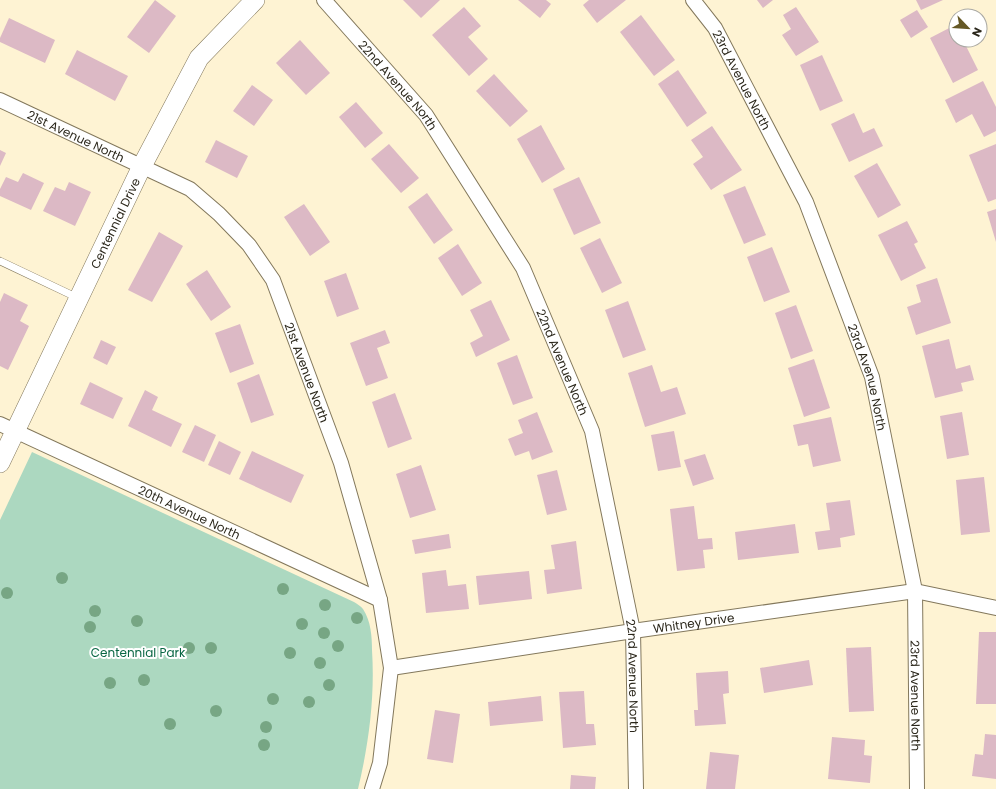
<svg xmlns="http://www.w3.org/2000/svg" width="996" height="789" viewBox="0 0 996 789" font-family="Poppins,sans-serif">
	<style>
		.green { fill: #acd8c0 }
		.building { fill: #dcb9c5 }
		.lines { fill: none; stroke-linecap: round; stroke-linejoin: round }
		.lane-casing { stroke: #83785c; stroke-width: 8 }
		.street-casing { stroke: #83785c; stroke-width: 16 }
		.secondary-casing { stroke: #83785c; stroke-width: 20 }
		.lane { stroke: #fff; stroke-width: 7 }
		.street { stroke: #fff; stroke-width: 14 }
		.secondary { stroke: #fff; stroke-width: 19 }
		.tree { fill: #77a684 }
		.labels { text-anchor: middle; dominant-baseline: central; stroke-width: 4; stroke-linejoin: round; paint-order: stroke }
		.street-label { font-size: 12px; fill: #2b271b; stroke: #fff }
		.park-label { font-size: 12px; fill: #096744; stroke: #fff }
	</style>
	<rect width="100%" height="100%" fill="#fef3d3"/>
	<path class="green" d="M32 452 354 602C357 604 361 606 363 609 371 621 372 637 372 650 375 697 369 743 358 789H0V520Z"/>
	<g class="building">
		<path d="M155 0 176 16 149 53 127 37Z"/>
		<path d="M403 0H440L421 18Z"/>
		<path d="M518 0H546L551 4 540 18Z"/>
		<path d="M589 0H626L597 23 583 5Z"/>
		<path d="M757 0H773L763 8Z"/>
		<path d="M916 0H943L921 10Z"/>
		<path d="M464 7 481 26 468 37 488 59 469 76 432 35Z"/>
		<path d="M796 7 819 42 796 56 782 35 791 29 783 15Z"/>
		<path d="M917 10 928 27 911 38 900 20Z"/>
		<path d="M641 15 675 60 654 76 620 32Z"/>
		<path d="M9 18 55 40 45 63 0 42V38Z"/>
		<path d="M955 25 956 40H963L978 70 953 83 930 38Z"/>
		<path d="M300 40 330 73 306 95 276 63Z"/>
		<path d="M77 50 128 76 115 101 65 74Z"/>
		<path d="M822 55 843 101 820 111 800 65Z"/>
		<path d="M678 70 707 113 687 127 658 84Z"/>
		<path d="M494 74 528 111 510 127 476 91Z"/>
		<path d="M983 81 996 107V131L984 137 972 114 956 123 945 100Z"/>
		<path d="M252 85 273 100 254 126 233 111Z"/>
		<path d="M356 102 383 133 365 148 339 117Z"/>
		<path d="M854 113 863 133 874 128 883 146 849 162 831 124Z"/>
		<path d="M541 125 565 169 542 183 517 139Z"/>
		<path d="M712 126 742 170 711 190 693 164 703 157 691 140Z"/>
		<path d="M216 140 248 156 237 178 205 162Z"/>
		<path d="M389 144 419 178 401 193 371 159Z"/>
		<path d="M996 144V199L988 202 969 155Z"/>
		<path d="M0 150 6 153 0 166Z"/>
		<path d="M877 163 901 205 878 218 854 176Z"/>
		<path d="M23 173 44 183 31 210 0 196V189L6 177 18 182Z"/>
		<path d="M579 177 601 223 574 235 553 189Z"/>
		<path d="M69 182 91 192 75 226 43 211 55 187 65 191Z"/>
		<path d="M745 186 766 235 744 244 723 195Z"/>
		<path d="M427 193 453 230 434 244 408 207Z"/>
		<path d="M304 204 330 242 310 256 284 217Z"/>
		<path d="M996 209V242L987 212Z"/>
		<path d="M907 221 918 242 914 244 926 268 901 281 878 235Z"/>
		<path d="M159 232 183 246 152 302 128 290Z"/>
		<path d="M600 238 622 283 602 293 580 248Z"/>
		<path d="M458 244 482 283 462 296 438 258Z"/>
		<path d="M772 247 790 292 764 302 747 257Z"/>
		<path d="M207 270 231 307 211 321 186 284Z"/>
		<path d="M346 273 359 309 337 317 324 281Z"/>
		<path d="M937 278 951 323 916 335 907 307 921 302 916 285Z"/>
		<path d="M4 293 28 305 20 321 29 326 8 370 0 366V302Z"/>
		<path d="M491 300 510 340 476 357 470 343 483 336 470 310Z"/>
		<path d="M628 301 646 350 623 358 605 310Z"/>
		<path d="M796 305 813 351 791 359 775 313Z"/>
		<path d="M240 324 254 364 230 373 215 333Z"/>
		<path d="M385 330 390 343 377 348 388 378 366 386 350 343Z"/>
		<path d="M949 339 956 369 970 365 974 380 961 383 963 391 935 398 922 346Z"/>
		<path d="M101 340 116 347 107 365 93 358Z"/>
		<path d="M517 355 533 398 513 405 497 363Z"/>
		<path d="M814 359 830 408 804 417 788 368Z"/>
		<path d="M652 365 661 392 677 387 686 414 645 427 628 373Z"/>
		<path d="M259 374 274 415 251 423 237 383Z"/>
		<path d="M90 382 123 398 113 419 80 404Z"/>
		<path d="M145 390 158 397 152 410 182 424 171 447 128 426Z"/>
		<path d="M395 393 412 439 388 448 372 402Z"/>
		<path d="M537 412 553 452 532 460 529 451 515 456 508 439 523 433 518 420Z"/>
		<path d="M962 412 969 455 947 459 940 416Z"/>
		<path d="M831 417 841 461 813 467 808 444 798 446 793 425Z"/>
		<path d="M195 425 216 435 204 462 182 452Z"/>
		<path d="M674 431 681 467 658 471 651 435Z"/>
		<path d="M219 441 241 452 230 475 208 465Z"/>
		<path d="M252 451 304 475 291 503 239 479Z"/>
		<path d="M705 454 714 479 693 486 684 460Z"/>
		<path d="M421 465 436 510 410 518 396 474Z"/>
		<path d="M557 470 567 510 547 515 537 475Z"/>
		<path d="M984 477 990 532 961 535 956 480Z"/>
		<path d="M850 500 855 535 840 538 841 547 818 550 815 532 830 530 826 503Z"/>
		<path d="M694 506 698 539 712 538 713 549 703 550 705 568 677 571 670 509Z"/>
		<path d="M795 524 799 553 738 560 735 532Z"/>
		<path d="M449 534 451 548 415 554 412 540Z"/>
		<path d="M576 541 582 589 547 594 544 570 555 569 551 545Z"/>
		<path d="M446 570 448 586 466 584 469 609 426 613 422 573Z"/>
		<path d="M529 571 532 599 479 605 476 576Z"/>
		<path d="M979 632H996V704H976Z"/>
		<path d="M871 647 874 711 849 712 846 648Z"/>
		<path d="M809 660 813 685 764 693 760 668Z"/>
		<path d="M728 671 729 693 723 694 726 724 695 726 694 710H698L696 673Z"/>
		<path d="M584 691 586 724H594L596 745 563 748 559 692Z"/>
		<path d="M541 696 543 721 490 726 488 702Z"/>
		<path d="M435 710 460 714 453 763 427 759Z"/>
		<path d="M985 734 996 735V779L972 776 975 754 983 755Z"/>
		<path d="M832 737 865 740 864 755 872 756 870 783 828 779Z"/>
		<path d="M710 752 739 755 735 789H706Z"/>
		<path d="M571 775 596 777 595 789H570Z"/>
	</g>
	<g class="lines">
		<defs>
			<path id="lane" d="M0 261 78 298"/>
			<g id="street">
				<path id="s1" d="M324 0 426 115 523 268 592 431 633 631 636 789"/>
				<path id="s2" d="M693 0 715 28 806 202 872 377 915 591 917 789"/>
				<path id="s3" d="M0 100 190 189 219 214 249 245 273 280 341 463 380 600 391 668 380 763 372 789"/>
				<path id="s4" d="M0 424 380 600"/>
				<path id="s5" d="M391 668 633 631 915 591 996 608"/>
			</g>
			<g id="secondary">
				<path id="s6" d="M0 463 142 166 199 58 255 0"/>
			</g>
		</defs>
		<use href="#lane" class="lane-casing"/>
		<use href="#street" class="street-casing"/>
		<use href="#secondary" class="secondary-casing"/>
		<use href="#lane" class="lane"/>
		<use href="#street" class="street"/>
		<use href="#secondary" class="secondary"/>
	</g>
	<g class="tree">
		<circle cx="62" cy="578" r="6"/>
		<circle cx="283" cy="589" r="6"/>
		<circle cx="7" cy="593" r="6"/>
		<circle cx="325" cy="605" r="6"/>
		<circle cx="95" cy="611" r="6"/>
		<circle cx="357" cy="618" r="6"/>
		<circle cx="137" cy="621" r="6"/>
		<circle cx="302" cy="624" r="6"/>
		<circle cx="90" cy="627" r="6"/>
		<circle cx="324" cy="633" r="6"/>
		<circle cx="338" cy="646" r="6"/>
		<circle cx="189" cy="648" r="6"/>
		<circle cx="211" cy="648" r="6"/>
		<circle cx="290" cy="653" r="6"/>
		<circle cx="320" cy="663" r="6"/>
		<circle cx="144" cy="680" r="6"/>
		<circle cx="110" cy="683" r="6"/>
		<circle cx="329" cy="685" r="6"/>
		<circle cx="273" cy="699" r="6"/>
		<circle cx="309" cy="702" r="6"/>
		<circle cx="216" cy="711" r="6"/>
		<circle cx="170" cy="724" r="6"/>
		<circle cx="266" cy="727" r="6"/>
		<circle cx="264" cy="745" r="6"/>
	</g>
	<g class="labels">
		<g class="street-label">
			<text stroke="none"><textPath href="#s2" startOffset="94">23rd Avenue North</textPath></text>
			<text stroke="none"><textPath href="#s1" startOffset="113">22nd Avenue North</textPath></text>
			<text stroke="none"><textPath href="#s3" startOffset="84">21st Avenue North</textPath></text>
			<text stroke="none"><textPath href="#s6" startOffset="266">Centennial Drive</textPath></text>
			<text stroke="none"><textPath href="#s1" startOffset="437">22nd Avenue North</textPath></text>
			<text stroke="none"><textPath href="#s3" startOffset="432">21st Avenue North</textPath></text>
			<text stroke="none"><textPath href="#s2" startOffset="418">23rd Avenue North</textPath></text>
			<text stroke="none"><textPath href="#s4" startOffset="209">20th Avenue North</textPath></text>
			<text stroke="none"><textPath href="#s5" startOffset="306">Whitney Drive</textPath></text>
			<text stroke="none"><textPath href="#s1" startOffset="761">22nd Avenue North</textPath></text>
			<text stroke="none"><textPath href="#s2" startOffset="742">23rd Avenue North</textPath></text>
		</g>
		<g class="park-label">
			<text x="138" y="652">Centennial Park</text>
		</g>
	</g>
	<g transform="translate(968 28) rotate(115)"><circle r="19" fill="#ffffff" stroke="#aaa9a4"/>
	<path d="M0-3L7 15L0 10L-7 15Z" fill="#655825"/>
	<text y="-6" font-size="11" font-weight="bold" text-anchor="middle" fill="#2b271b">N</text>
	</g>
</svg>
